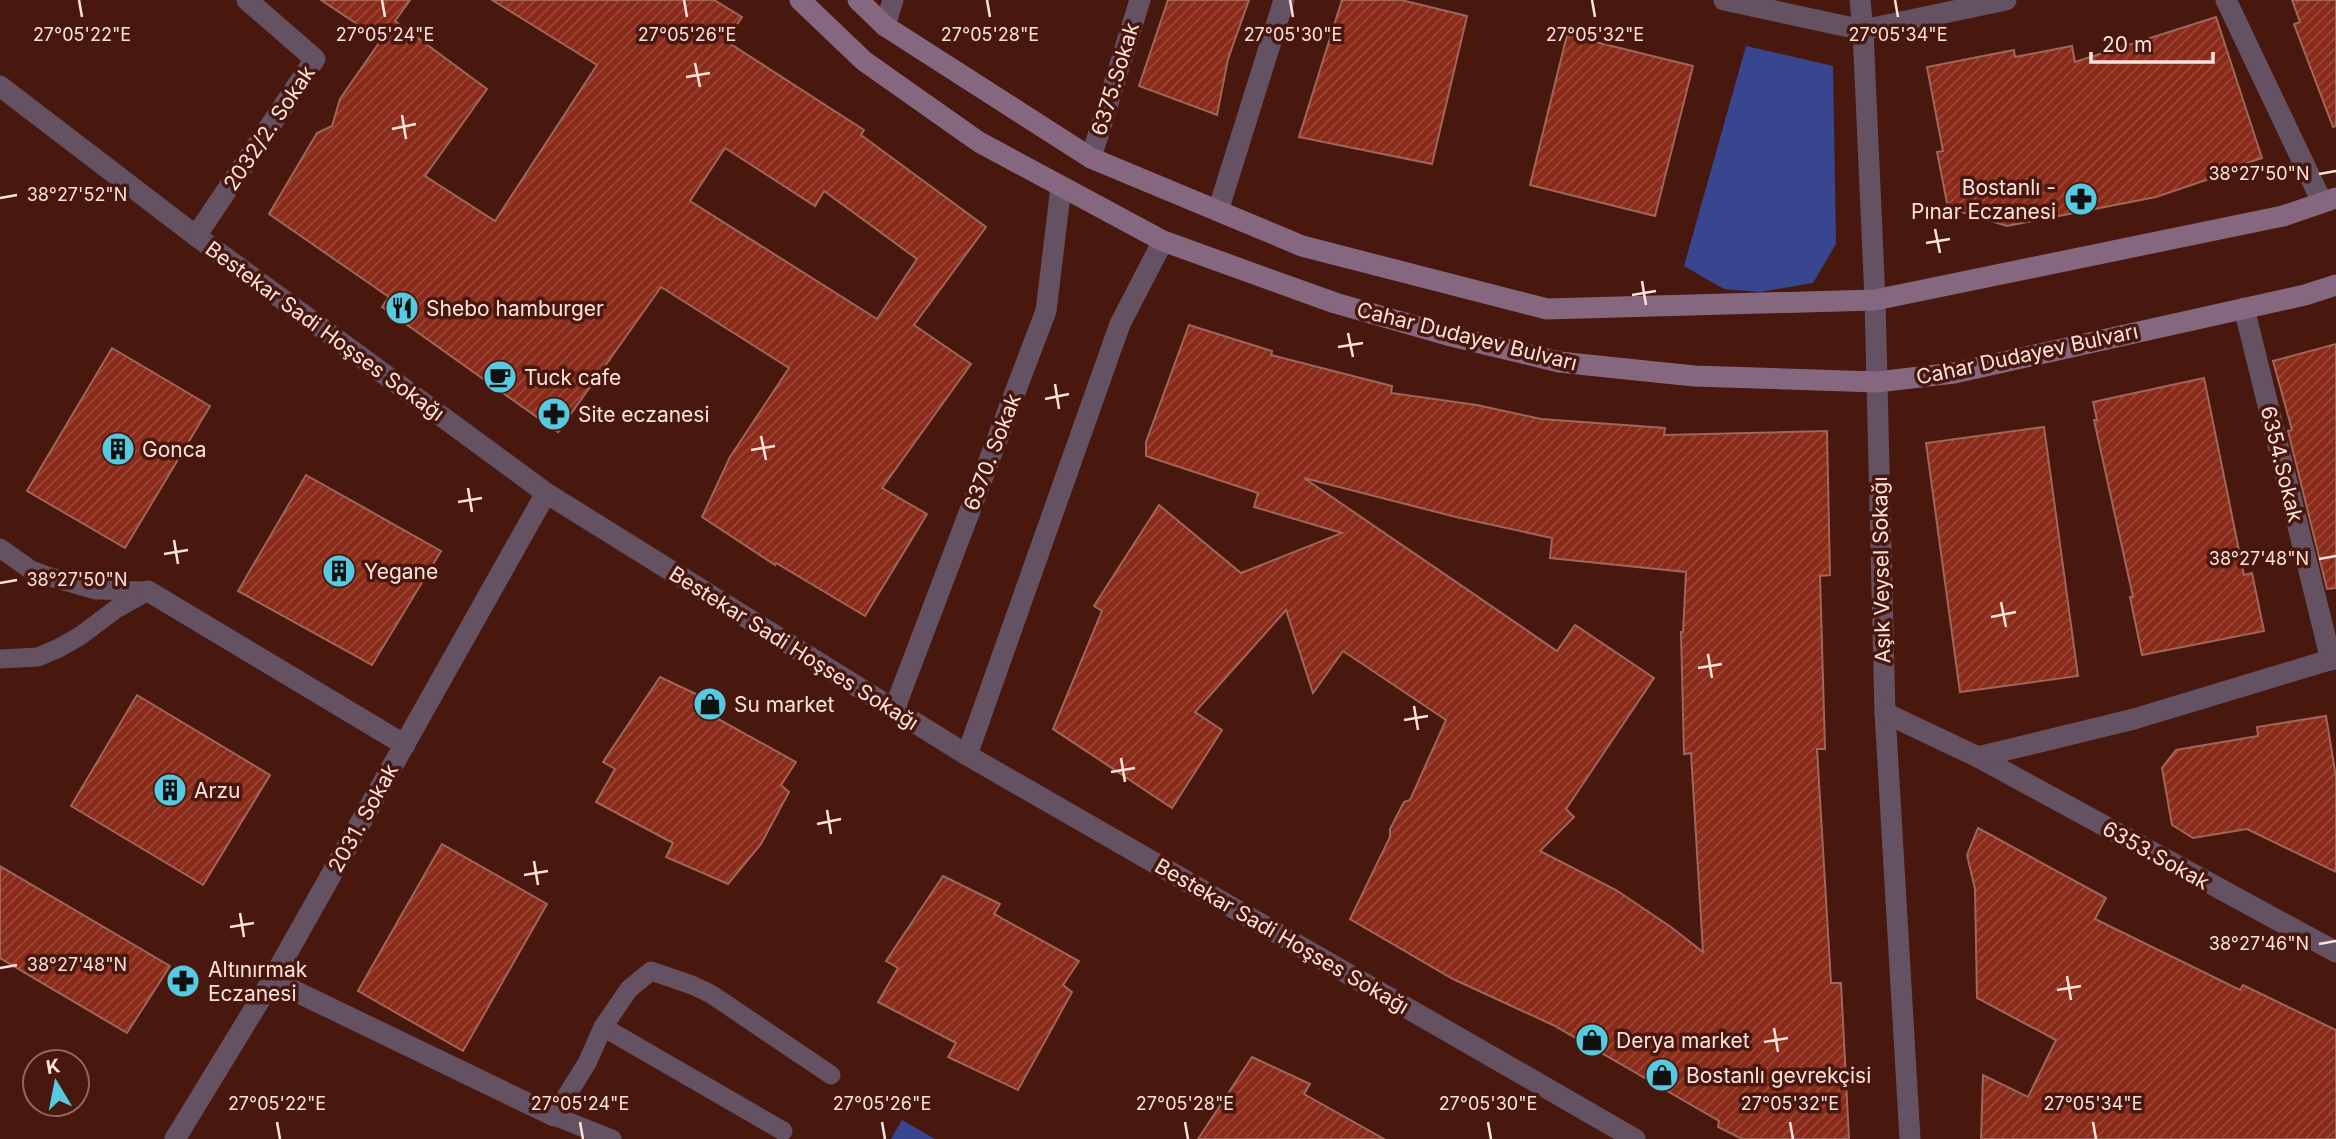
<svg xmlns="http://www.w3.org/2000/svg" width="2336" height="1139" viewBox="0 0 2336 1139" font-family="Inter,sans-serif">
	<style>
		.park { fill: #384690 }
		.building { fill: url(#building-hatch); stroke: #9f665a; stroke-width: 2; fill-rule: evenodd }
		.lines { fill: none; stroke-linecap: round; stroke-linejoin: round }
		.lane { stroke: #645161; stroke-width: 19 }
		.street { stroke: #645161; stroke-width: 21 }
		.secondary { stroke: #856780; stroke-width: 21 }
		.ticks { fill: none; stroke: #fde2dc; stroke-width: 2.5 }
		.labels { text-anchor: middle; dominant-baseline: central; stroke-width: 7; stroke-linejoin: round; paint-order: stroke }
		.street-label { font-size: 21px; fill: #fde2dc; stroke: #48170e }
		.poi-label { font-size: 21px; fill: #fde2dc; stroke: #48170e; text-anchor: start }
		.ticks-label { font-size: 18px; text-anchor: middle; fill: #fde2dc; stroke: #48170e; stroke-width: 7; stroke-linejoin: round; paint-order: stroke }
	</style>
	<defs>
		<pattern id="building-hatch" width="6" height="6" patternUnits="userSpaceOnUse" patternTransform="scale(1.75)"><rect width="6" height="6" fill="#8a2a19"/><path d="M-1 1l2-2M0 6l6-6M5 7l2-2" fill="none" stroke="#9b493a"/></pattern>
	</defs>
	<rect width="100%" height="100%" fill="#48170e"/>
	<g class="park">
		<path d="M1746 46 1833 66 1836 244 1813 283 1760 292 1724 289 1684 266Z"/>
		<path d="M902 1120 935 1139H891Z"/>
	</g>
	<g class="building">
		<path d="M321 0H410L395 21 487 89 425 176 495 221 597 65 492 0H714L742 17 726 41 864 130 861 135 986 227 914 325 971 364 882 488 927 514 865 616 776 563 775 565 702 517 730 457 789 368 661 287 558 432 382 307 389 297 269 214 317 133 332 126 340 99 381 40ZM725 148 815 206 824 191 917 259 877 319 690 201Z"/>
		<path d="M1168 0H1249L1228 59 1217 115 1139 86Z"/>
		<path d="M1342 0H1401L1467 16 1432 164 1299 137Z"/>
		<path d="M2292 0H2336V126L2333 127 2294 24 2300 22Z"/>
		<path d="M2216 17 2262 158 2225 170 2227 173 2156 197 2007 226 1948 208 1937 152 1943 151 1927 67 2014 50 2015 57 2072 46 2075 62Z"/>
		<path d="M1567 35 1693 66 1655 216 1530 185Z"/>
		<path d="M1189 325 1272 351 1271 355 1392 386 1391 393 1477 405 1541 419 1665 428 1664 435 1827 431 1830 575 1820 576 1825 749H1817L1831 983H1841L1849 1139H1742L1718 1127 1719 1121 1553 1025 1453 979 1350 919 1390 837V829L1404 802 1410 800 1446 720 1343 651 1313 693 1286 610 1195 712 1222 730 1172 808 1053 729 1102 611 1094 606 1159 505 1241 573 1342 533 1254 507 1258 493 1146 456V442ZM1304 478 1456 517 1552 538 1550 558 1686 572 1683 632H1681L1684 754 1691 753 1703 952 1671 927 1616 890 1540 851 1574 817 1566 809 1654 678 1575 625 1557 651Z"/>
		<path d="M2336 344V588L2327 589 2288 431 2292 430 2273 361Z"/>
		<path d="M112 348 210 406 125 548 27 491Z"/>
		<path d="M2204 378 2244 575 2252 573 2264 631 2142 655 2130 597H2133L2094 420H2097L2093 402Z"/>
		<path d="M2044 427 2078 676 1960 692 1926 443Z"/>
		<path d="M306 475 441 551 372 665 238 591Z"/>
		<path d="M660 677 717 704 711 715 796 762 781 785 789 792 761 844 728 884 666 857 673 843 596 802 615 769 603 762Z"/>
		<path d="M137 695 270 775 203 885 71 806Z"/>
		<path d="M2326 716 2336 777V872L2247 829 2193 838 2172 825 2162 768 2176 750 2258 736 2257 727Z"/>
		<path d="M1978 828 2106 898 2095 919 2240 990 2243 985 2336 1030V1139H1981L1983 1075 2028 1097 2056 1040 1977 998 1975 889 1967 855Z"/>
		<path d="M442 844 547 904 463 1051 358 991Z"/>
		<path d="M0 866 170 966 127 1033 0 958Z"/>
		<path d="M943 876 1000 904 994 914 1079 961 1063 985 1072 992 1018 1090 948 1057 956 1043 878 1002 898 968 886 961Z"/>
		<path d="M1252 1057 1310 1084 1304 1094 1384 1139H1198Z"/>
	</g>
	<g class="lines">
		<g class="lane">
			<path d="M0 548 31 570 47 576 96 590 146 591"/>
			<path d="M0 659 38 657 59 648 80 636 116 609 148 591"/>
			<path d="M603 1027 783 1131"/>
			<path d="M612 1139 554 1116 587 1063 603 1027 629 989 651 971 692 985 711 994 831 1075"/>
		</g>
		<g class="street">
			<path d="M1724 0 1863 30 2006 0"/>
			<path d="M1860 0 1863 30 1875 300 1885 713 1910 1139"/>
			<path d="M2226 0 2322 202"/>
			<path d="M885 26 893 0"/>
			<path d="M0 86 196 236 546 493 967 755 1635 1139"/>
			<path d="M1091 158 1140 0"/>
			<path d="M1218 211 1284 0"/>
			<path d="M196 236 315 59 247 0"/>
			<path d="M2244 308 2331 660"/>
			<path d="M148 591 405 745"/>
			<path d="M894 710 1046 311 1061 187"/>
			<path d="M1885 713 1978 757 2336 952"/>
			<path d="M967 755 1120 324 1163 241"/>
			<path d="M1978 757 2134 719 2336 658"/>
			<path d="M272 980 554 1116"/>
			<path d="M175 1139 272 980 546 493"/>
		</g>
		<g class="secondary">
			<path d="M800 0 864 61 979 142 1163 241 1335 303 1447 335 1559 362 1694 376 1877 382 1954 373 2305 295 2336 285"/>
			<path d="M858 0 885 26 1091 158 1302 246 1547 309 1875 300 2283 216 2336 198"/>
		</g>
	</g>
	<path class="ticks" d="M79 0 82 17M382 0 385 17M684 0 687 17M987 0 990 17M1290 0 1293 17M1592 0 1595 17M1895 0 1898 17M695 63 700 87M686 77 710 73M402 115 406 139M392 129 416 124M2319 174 2336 171M0 198 17 195M1935 229 1940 253M1926 243 1950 239M1642 281 1646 305M1632 295 1656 291M1348 333 1353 357M1338 347 1363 343M1055 384 1059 409M1045 399 1069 394M761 436 766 460M751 450 775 446M468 488 472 512M458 502 482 498M174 540 178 564M164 554 188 550M2319 559 2336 556M0 583 17 580M2001 602 2006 627M1991 617 2016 612M1708 654 1712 678M1698 668 1722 664M1414 706 1418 730M1404 720 1428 716M1121 758 1125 782M1111 772 1135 768M827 810 831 834M817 824 841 819M534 861 538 885M524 875 548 871M240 913 244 937M230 927 254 923M2319 944 2336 941M0 968 17 965M2067 976 2071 1000M2057 990 2081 986M1774 1028 1778 1052M1764 1042 1788 1038M277 1122 280 1139M580 1122 583 1139M882 1122 885 1139M1185 1122 1188 1139M1488 1122 1491 1139M1790 1122 1793 1139M2093 1122 2096 1139"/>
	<defs>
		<symbol id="pharmacy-disc" viewBox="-11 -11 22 22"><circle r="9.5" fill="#55cae0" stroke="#48170e"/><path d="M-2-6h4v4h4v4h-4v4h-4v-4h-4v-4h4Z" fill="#111"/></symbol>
		<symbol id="restaurant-disc" viewBox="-11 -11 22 22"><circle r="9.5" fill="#55cae0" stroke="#48170e"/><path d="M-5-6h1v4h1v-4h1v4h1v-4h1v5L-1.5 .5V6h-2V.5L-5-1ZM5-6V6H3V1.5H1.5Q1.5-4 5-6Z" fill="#111"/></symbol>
		<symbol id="cafe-disc" viewBox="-11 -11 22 22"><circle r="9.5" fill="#55cae0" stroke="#48170e"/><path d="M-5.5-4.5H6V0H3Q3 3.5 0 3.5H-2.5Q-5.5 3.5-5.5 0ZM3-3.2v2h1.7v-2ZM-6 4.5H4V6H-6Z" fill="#111"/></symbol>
		<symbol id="building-disc" viewBox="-11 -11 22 22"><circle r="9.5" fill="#55cae0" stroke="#48170e"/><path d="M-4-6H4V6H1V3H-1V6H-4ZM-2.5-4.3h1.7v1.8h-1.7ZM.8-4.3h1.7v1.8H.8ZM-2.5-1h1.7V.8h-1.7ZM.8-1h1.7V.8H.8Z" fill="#111"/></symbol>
		<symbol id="shop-disc" viewBox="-11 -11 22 22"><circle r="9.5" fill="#55cae0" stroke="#48170e"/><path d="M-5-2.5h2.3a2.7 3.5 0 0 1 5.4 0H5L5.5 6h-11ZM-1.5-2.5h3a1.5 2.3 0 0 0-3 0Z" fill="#111"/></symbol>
	</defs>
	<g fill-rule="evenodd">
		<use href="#pharmacy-disc" x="2062" y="180" width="38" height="38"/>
		<use href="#restaurant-disc" x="383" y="289" width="38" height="38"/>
		<use href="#cafe-disc" x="481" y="358" width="38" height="38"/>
		<use href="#pharmacy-disc" x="535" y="395" width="38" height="38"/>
		<use href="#building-disc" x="99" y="430" width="38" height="38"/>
		<use href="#building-disc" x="320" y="552" width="38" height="38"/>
		<use href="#shop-disc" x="691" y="685" width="38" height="38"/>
		<use href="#building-disc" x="151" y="771" width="38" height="38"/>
		<use href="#pharmacy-disc" x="164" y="962" width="38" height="38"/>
		<use href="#shop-disc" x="1573" y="1021" width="38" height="38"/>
		<use href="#shop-disc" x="1643" y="1056" width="38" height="38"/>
	</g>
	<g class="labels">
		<g class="street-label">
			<text transform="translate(1115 79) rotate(-73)">6375.Sokak</text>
			<text transform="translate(269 128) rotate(-56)">2032/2. Sokak</text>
			<text transform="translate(325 331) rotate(36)">Bestekar Sadi Hoşses Sokağı</text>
			<text transform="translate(1467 336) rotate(14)">Cahar Dudayev Bulvarı</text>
			<text transform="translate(2027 354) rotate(-12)">Cahar Dudayev Bulvarı</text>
			<text transform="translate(992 452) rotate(-69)">6370. Sokak</text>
			<text transform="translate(2282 464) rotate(76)">6354.Sokak</text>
			<text transform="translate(1881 570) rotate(-91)">Aşık Veysel Sokağı</text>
			<text transform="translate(794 648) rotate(32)">Bestekar Sadi Hoşses Sokağı</text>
			<text transform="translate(363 818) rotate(-61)">2031. Sokak</text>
			<text transform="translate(2156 855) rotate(29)">6353.Sokak</text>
			<text transform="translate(1282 936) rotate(30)">Bestekar Sadi Hoşses Sokağı</text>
		</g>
		<g class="poi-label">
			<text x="2056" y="187" text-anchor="end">Bostanlı -<tspan x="2056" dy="24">Pınar Eczanesi</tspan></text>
			<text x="426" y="308">Shebo hamburger</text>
			<text x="524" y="377">Tuck cafe</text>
			<text x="578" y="414">Site eczanesi</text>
			<text x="142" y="449">Gonca</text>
			<text x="364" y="571">Yegane</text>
			<text x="734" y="704">Su market</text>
			<text x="194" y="790">Arzu</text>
			<text x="208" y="969">Altınırmak<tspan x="208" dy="24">Eczanesi</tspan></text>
			<text x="1616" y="1040">Derya market</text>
			<text x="1686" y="1075">Bostanlı gevrekçisi</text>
		</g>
	</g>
	<g class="ticks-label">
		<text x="82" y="41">27°05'22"E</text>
		<text x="385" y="41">27°05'24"E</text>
		<text x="687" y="41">27°05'26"E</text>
		<text x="990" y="41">27°05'28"E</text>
		<text x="1293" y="41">27°05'30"E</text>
		<text x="1595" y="41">27°05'32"E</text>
		<text x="1898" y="41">27°05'34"E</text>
		<text x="2259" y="180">38°27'50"N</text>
		<text x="77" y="201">38°27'52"N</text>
		<text x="2259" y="565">38°27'48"N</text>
		<text x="77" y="586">38°27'50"N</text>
		<text x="2259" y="950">38°27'46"N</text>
		<text x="77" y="971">38°27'48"N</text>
		<text x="277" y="1110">27°05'22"E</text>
		<text x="580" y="1110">27°05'24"E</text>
		<text x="882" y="1110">27°05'26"E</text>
		<text x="1185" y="1110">27°05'28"E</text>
		<text x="1488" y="1110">27°05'30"E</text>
		<text x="1790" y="1110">27°05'32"E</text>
		<text x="2093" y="1110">27°05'34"E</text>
	</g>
	<g transform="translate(56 1083) rotate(350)"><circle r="33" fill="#48170e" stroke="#906860" stroke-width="2"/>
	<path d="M0-5L12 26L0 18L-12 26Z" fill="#55cae0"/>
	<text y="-10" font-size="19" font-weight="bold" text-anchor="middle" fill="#fde2dc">K</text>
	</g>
	<path d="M2091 52v10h122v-10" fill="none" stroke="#fde2dc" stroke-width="3.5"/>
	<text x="2102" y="52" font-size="21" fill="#fde2dc" stroke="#48170e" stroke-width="5" paint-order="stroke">20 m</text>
</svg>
